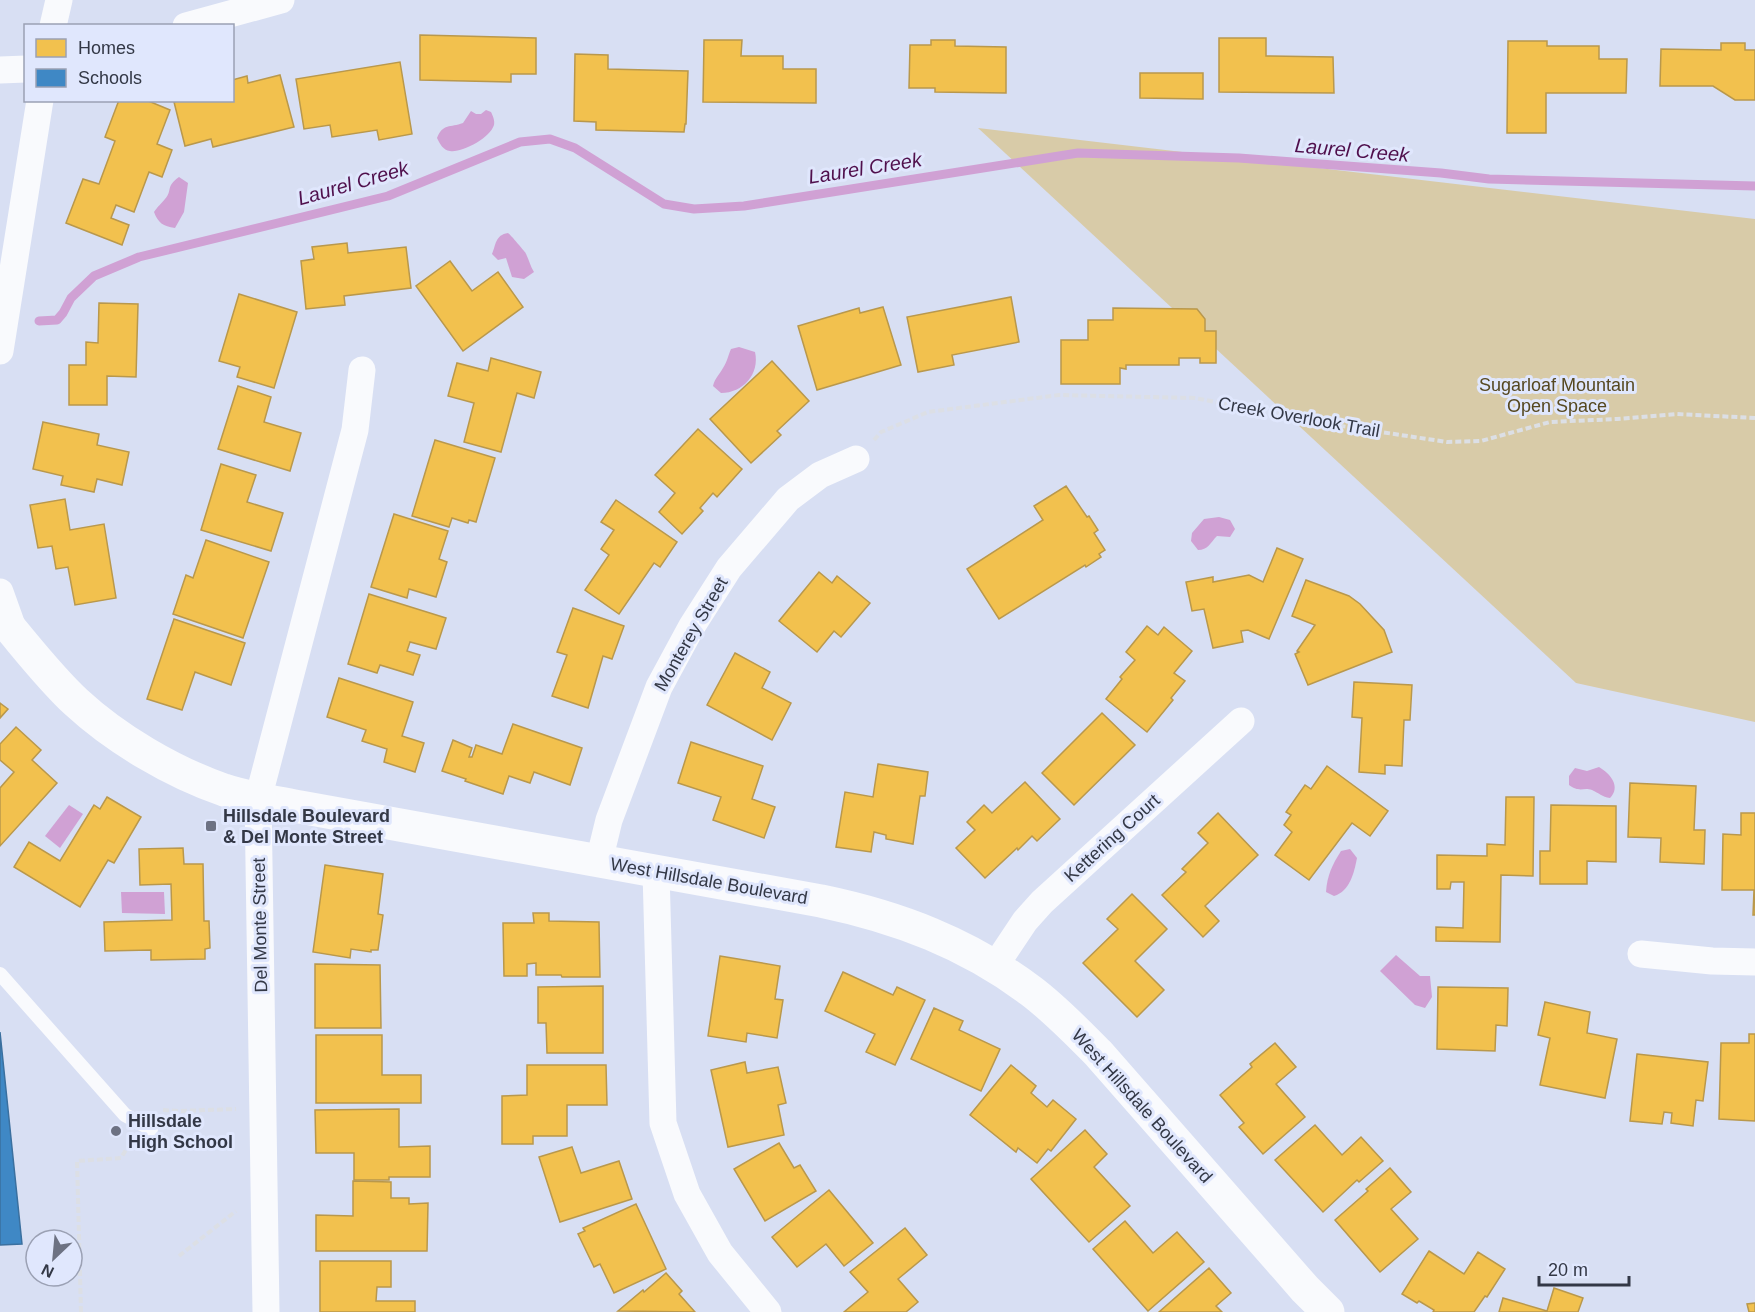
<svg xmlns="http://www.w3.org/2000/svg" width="1755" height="1312" viewBox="0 0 1755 1312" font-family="Arial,sans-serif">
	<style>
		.green { fill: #d8cba8 }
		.water { fill: #d0a1d4 }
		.homes { fill: #f2c14e; stroke: #b9984c; stroke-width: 1.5 }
		.schools { fill: #3f88c5; stroke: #3b709f; stroke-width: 1.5 }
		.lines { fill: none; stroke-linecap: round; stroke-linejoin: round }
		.stream { stroke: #d0a1d4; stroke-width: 9 }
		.path { stroke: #dcdfe5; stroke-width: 4; stroke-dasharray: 6 3; stroke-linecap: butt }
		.lane { stroke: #f9fafd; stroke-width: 14 }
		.street { stroke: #f9fafd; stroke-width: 27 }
		.secondary { stroke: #f9fafd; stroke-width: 33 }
		.poi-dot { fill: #6d7283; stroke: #e0e7fd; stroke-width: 2 }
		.labels { text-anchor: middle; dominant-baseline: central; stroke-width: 6; stroke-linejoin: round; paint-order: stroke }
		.park-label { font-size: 18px; fill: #564820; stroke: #e0e7fd }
		.street-label { font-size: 18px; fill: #333846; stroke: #e0e7fd }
		.poi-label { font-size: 18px; font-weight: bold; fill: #333846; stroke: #e0e7fd; text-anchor: start }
		.water-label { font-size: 20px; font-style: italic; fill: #50104d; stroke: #e0e7fd }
	</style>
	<rect width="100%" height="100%" fill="#d8dff3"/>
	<path class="green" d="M978 128 1755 219V722L1576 683Z"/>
	<g class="water">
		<path d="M486 110 491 112C493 116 495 121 494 125 490 138 462 153 450 151 443 150 440 144 437 138 443 123 450 128 463 123L471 111 476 114H481Z"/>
		<path d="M179 177 188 183 184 212 175 228C163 226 158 223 154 212 158 206 161 204 165 199 173 190 165 187 179 177Z"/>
		<path d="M508 233C511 235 524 251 525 252 529 259 530 266 534 272L524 279 512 277 506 258 498 260 492 254C496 245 495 235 508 233Z"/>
		<path d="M739 347 755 352C760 374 743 393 721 393L713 386C715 378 719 375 723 368 727 362 728 356 731 349Z"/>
		<path d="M1219 517 1230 520 1235 529 1230 537 1217 536C1210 543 1208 550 1198 550L1191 541 1192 533 1204 519Z"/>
		<path d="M1599 767C1611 774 1621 787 1610 798 1602 797 1599 793 1592 790 1583 787 1580 793 1569 785V776L1575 768 1587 771Z"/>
		<path d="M69 805 83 814 60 848 45 836Z"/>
		<path d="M1350 849 1357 858C1354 873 1350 891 1334 896L1326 892C1327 876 1332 865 1341 851Z"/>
		<path d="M121 892H164L165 914 122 913Z"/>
		<path d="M1396 955 1420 976H1430L1432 997 1425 1008 1415 1005 1380 971Z"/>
	</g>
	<g class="homes">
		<path d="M420 35 536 38V74H511V82L420 80Z"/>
		<path d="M1219 38H1266V56L1333 57 1334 93 1219 92Z"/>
		<path d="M704 40H742L741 56H783V69H816V103L703 102Z"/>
		<path d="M931 40H955V46L1006 47V93L935 92V88H909L910 45H931Z"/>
		<path d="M1508 41H1547V46H1599V59H1627L1626 93H1546V133H1507Z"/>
		<path d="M1721 43H1745V50H1755V100H1735L1713 86H1660L1661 49 1721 50Z"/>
		<path d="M575 54 608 55V69L688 71 686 124H685L684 132 596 130V122L574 121Z"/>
		<path d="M400 62 412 134 379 140 377 130 332 137 330 125 304 129 296 79Z"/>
		<path d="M1140 73H1203V99L1140 98Z"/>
		<path d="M280 75 294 127 213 147 211 139 185 146 174 102 181 100H232V80L247 76 248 83Z"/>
		<path d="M119 100H146L170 110 157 144 172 150 162 177 149 172 134 212 116 205 111 218 129 225 122 245 66 223 83 179 99 184 115 141 105 137Z"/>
		<path d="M347 243 348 253 406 247 411 288 344 296 345 305 306 309 301 261 314 259 312 247Z"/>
		<path d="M450 261 472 291 498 272 523 307 463 351 416 286Z"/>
		<path d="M239 294 297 312 274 388 237 377 240 367 219 361Z"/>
		<path d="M1011 297 1019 342 952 355 954 365 918 372 907 317Z"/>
		<path d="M99 303 138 304 136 377 107 376V405H69V365H86V342L98 343Z"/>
		<path d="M883 307 901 365 817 390 798 326 859 308 860 313Z"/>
		<path d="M1113 308 1197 309 1205 319V331H1216V363H1200V358H1179V365H1126V369L1120 368V384H1061V340H1088V320H1113Z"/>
		<path d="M491 358 541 372 534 398 517 393 501 452 464 442 474 403 448 396 457 363 488 371Z"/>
		<path d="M772 361 809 401 777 431 781 435 751 463 710 419Z"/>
		<path d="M238 386 271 397 264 422 301 433 290 471 218 449Z"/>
		<path d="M43 422 99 434 97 445 129 452 122 485 97 479 94 492 61 485 63 476 33 469Z"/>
		<path d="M698 429 742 469 717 497 713 493 700 508 703 511 682 534 659 512 675 493 655 475Z"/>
		<path d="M435 440 495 458 476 522 469 520 468 523 452 518 449 527 412 516Z"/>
		<path d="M221 464 256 475 247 502 283 513 271 551 201 530Z"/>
		<path d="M1066 486 1087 517 1089 516 1098 530 1094 533 1105 550 1099 554 1101 557 1086 567 1085 565 999 619 967 569 1043 520 1034 506Z"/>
		<path d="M65 499 70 530 104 524 116 598 75 605 68 567 56 569 52 546 38 548 30 505Z"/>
		<path d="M616 500 677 542 660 567 654 563 619 614 585 590 609 555 601 549 614 530 601 522Z"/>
		<path d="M394 514 448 531 439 559 447 562 436 597 409 589 407 598 371 587Z"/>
		<path d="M206 540 269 562 243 638 173 614 186 575 193 578Z"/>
		<path d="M1277 548 1303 559 1269 639 1248 630 1241 631 1243 642 1213 648 1204 609 1192 611 1186 582 1213 577V582L1249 575 1263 582Z"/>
		<path d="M819 572 832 583 837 576 870 603 841 637 834 631 817 652 779 621Z"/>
		<path d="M1306 580 1349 596 1360 604 1384 630 1392 652 1308 685 1295 654 1299 652 1297 651 1315 625 1292 616Z"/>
		<path d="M369 594 446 618 436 649 410 642 407 651 420 655 413 675 380 665 377 673 348 664Z"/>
		<path d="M573 608 624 626 612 659 603 656 588 708 552 696 567 655 557 652Z"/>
		<path d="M174 619 245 643 231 685 195 672 182 710 147 699Z"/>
		<path d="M1147 626 1158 635 1164 627 1192 651 1174 673 1185 681 1171 698 1173 700 1147 732 1106 699 1122 679 1120 677 1135 660 1126 652Z"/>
		<path d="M735 653 770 672 762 688 791 703 772 740 707 705Z"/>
		<path d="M339 678 413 702 402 736 424 743 415 772 384 762 387 749 362 741 366 730 327 717Z"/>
		<path d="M1354 682 1412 685 1410 720H1404L1402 766 1385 765V774L1359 772 1362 718 1352 717Z"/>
		<path d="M0 703 8 709 0 718Z"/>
		<path d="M1102 713 1135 745 1074 805 1042 773Z"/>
		<path d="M513 724 582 748 570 785 534 772 530 783 509 776 503 794 465 781 466 779 442 771 453 740 472 748 469 757H472L476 745 502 754Z"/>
		<path d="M16 727 41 750 32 760 57 783 0 846V788L14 772 0 760V744Z"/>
		<path d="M691 742 763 766 752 799 775 807 764 838 713 820 721 797 678 783Z"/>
		<path d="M878 764 928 772 925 796H920L913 844 886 839V835L874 832 871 852 836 847 845 792 873 797Z"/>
		<path d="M1327 766 1388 811 1370 836 1352 823 1309 880 1275 855 1292 832 1284 825 1291 815 1286 812 1305 785 1311 789Z"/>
		<path d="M1025 782 1060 819 1037 841 1032 836 1018 850 1017 848 985 878 956 848 975 830 967 822 984 805 992 813Z"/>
		<path d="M1630 783 1696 786 1694 830H1705L1704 864 1660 862 1661 838 1628 837Z"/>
		<path d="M107 797 141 817 114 863 108 860 80 907 14 867 29 842 60 861 94 805 100 809Z"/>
		<path d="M1506 797H1534L1533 876 1501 875 1500 942 1436 941V927L1463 928 1464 882H1451L1450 889H1437V855L1487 856V844L1505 845Z"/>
		<path d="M1551 805 1616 806V862L1587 861V884H1540V851H1550Z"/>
		<path d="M1218 813 1258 855 1205 906 1219 921 1203 937 1162 895 1186 872 1182 869 1208 843 1198 833Z"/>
		<path d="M1741 813H1755V915H1753L1754 890H1722L1723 834 1741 835Z"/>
		<path d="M183 848 184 864H203L204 921H209L210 948 205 949V959L151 960V950L105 951 104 922 172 920 171 884 140 885 139 849Z"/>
		<path d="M325 865 383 874 378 914 383 915 378 950H371V952L351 949 350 958 313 952Z"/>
		<path d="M1132 894 1167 929 1135 961 1164 990 1137 1017 1083 963 1118 929 1107 919Z"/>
		<path d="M533 913H549V921L599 922 600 977H562L561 975H536V963L527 964V976H504L503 923H534Z"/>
		<path d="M720 956 780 966 775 999 783 1000 777 1038 747 1033 746 1042 708 1036Z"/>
		<path d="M315 964 380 965 381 1028H315Z"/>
		<path d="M843 972 893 995 897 987 925 1000 895 1065 866 1052 875 1034 825 1011Z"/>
		<path d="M603 986V1053H547L546 1023H538V987Z"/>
		<path d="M1438 987 1508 988 1507 1026 1496 1025 1495 1051 1437 1049Z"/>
		<path d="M1545 1002 1590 1012 1587 1033 1617 1039 1605 1098 1540 1085 1550 1038 1538 1035Z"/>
		<path d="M934 1008 963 1021 959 1030 1000 1049 981 1091 911 1059Z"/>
		<path d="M1749 1034H1755V1121L1719 1119 1721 1043H1749Z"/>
		<path d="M316 1035H382V1075H421V1103H316Z"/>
		<path d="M1275 1043 1296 1067 1276 1084 1305 1117 1263 1154 1239 1127 1244 1123 1220 1095 1252 1067 1250 1064Z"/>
		<path d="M1637 1054 1708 1062 1703 1101 1696 1100 1693 1126 1671 1123 1672 1113 1664 1112 1662 1124 1630 1121Z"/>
		<path d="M745 1062 747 1073 778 1067 786 1103 778 1105 784 1135 728 1147 711 1070Z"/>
		<path d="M527 1065H606L607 1105H567V1136H533V1144H502V1096L527 1095Z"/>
		<path d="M1011 1065 1036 1086 1031 1093 1047 1107 1053 1100 1076 1119 1051 1151 1048 1149 1037 1163 1018 1148 1016 1152 970 1115Z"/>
		<path d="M399 1109V1147L430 1146V1177H389V1180H354V1153H316L315 1110Z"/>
		<path d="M1315 1125 1342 1155 1361 1137 1383 1161 1359 1182 1357 1180 1323 1212 1275 1160Z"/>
		<path d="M1085 1130 1107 1154 1094 1167 1130 1206 1089 1242 1031 1179Z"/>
		<path d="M779 1143 794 1168 800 1165 816 1191 765 1221 734 1169Z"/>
		<path d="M572 1147 581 1173 619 1161 632 1199 560 1222 539 1157Z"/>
		<path d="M1390 1168 1411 1192 1391 1209 1418 1239 1380 1272 1335 1220 1368 1191 1366 1189Z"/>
		<path d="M353 1181 391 1182V1198H409V1204L428 1203 427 1251H316V1215L353 1216Z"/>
		<path d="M829 1190 873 1243 844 1266 826 1244 797 1267 772 1237Z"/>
		<path d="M636 1204 666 1269 614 1293 600 1264 594 1267 578 1234 585 1231 583 1228Z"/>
		<path d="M1125 1221 1153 1253 1177 1232 1204 1262 1148 1311 1093 1249Z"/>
		<path d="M905 1228 927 1255 898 1279 918 1302 906 1312H844L868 1292 850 1272Z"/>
		<path d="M1429 1251 1464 1274 1478 1252 1505 1269 1487 1297 1485 1296 1474 1312H1433L1434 1310 1419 1301 1417 1303 1402 1294Z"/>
		<path d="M320 1261H391V1287H377L376 1301H415V1312H320Z"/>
		<path d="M1209 1268 1231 1293 1216 1306 1222 1312H1159Z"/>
		<path d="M666 1273 682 1291 679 1294 695 1312 618 1311 643 1290 644 1292Z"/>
		<path d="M1554 1288 1583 1298 1578 1312H1499L1503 1298 1547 1311Z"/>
		<path d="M1755 1303V1312H1749L1747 1304Z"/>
	</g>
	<path class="schools" d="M0 1032 22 1244 0 1245Z"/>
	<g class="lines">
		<path class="stream" d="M39 321 57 320 63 313 71 298 94 276 139 257 388 196 520 142 550 139 575 148 664 204 694 209 744 206 1078 153 1239 158 1441 173 1489 179 1755 186"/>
		<g class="path">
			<path d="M874 440 881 432 928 412 1059 395 1195 398 1328 424 1447 442 1481 441 1550 422 1617 419 1676 414 1755 418"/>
			<path d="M163 1110 179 1111 236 1109"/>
			<path d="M179 1256 236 1211"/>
			<path d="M81 1312 77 1161 121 1158 130 1143"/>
		</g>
		<path class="lane" d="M0 974 125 1115 151 1129"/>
		<g class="street">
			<path d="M53 26 59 0"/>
			<path d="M186 26 281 0"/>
			<path d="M0 70 26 69"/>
			<path d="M0 351 40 100"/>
			<path d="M0 592 15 634"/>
			<path d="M599 861 609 820 659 687 692 626 729 568 788 499 820 475 856 459"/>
			<path d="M656 872 663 1123 687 1194 720 1253 768 1312"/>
			<path d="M1641 954 1712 961 1755 962"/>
			<path d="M995 966 1025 921 1042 902 1241 721"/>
			<path d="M266 1312 258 799 355 430 362 370"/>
		</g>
		<path class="secondary" d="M0 616C25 645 48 676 76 702 116 739 172 772 224 790 249 798 275 802 300 807L821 901C898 917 967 943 1031 991 1055 1009 1077 1032 1098 1053L1305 1289 1328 1312"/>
	</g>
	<g class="poi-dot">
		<rect x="205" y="820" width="12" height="12" rx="3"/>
		<circle cx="116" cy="1131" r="6"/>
	</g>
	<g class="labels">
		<g class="park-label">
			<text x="1557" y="385">Sugarloaf Mountain<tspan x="1557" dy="21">Open Space</tspan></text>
		</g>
		<g class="street-label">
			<text transform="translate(1299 417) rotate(10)">Creek Overlook Trail</text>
			<text transform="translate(691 634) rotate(-60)">Monterey Street</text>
			<text transform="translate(1112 838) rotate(-42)">Kettering Court</text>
			<text transform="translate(709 881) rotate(10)">West Hillsdale Boulevard</text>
			<text transform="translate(260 925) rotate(-91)">Del Monte Street</text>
			<text transform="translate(1142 1106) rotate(48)">West Hillsdale Boulevard</text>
		</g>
		<g class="poi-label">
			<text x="223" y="816">Hillsdale Boulevard<tspan x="223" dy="21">&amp; Del Monte Street</tspan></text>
			<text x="128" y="1121">Hillsdale<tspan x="128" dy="21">High School</tspan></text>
		</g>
		<g class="water-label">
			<text transform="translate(1352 150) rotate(5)">Laurel Creek</text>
			<text transform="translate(865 168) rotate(-9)">Laurel Creek</text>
			<text transform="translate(353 183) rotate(-16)">Laurel Creek</text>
		</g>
	</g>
	<rect x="24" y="24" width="210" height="78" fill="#e0e7fd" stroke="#9ba1b4" stroke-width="1.5"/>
	<rect x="36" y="39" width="30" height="18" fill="#f2c14e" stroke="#9ba1b4" stroke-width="1.5"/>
	<text x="78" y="54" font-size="18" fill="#333846">Homes</text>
	<rect x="36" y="69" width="30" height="18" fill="#3f88c5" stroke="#9ba1b4" stroke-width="1.5"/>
	<text x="78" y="84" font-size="18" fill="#333846">Schools</text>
	<g transform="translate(54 1258) rotate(206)"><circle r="28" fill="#e0e7fd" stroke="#9ba1b4" stroke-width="1.5"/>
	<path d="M0-4.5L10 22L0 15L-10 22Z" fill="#6d7283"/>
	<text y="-9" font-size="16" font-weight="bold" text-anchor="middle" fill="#333846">N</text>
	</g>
	<path d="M1539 1276v9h90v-9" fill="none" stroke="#333846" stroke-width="3"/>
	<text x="1548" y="1276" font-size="18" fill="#333846" stroke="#e0e7fd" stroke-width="4.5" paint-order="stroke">20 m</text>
</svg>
